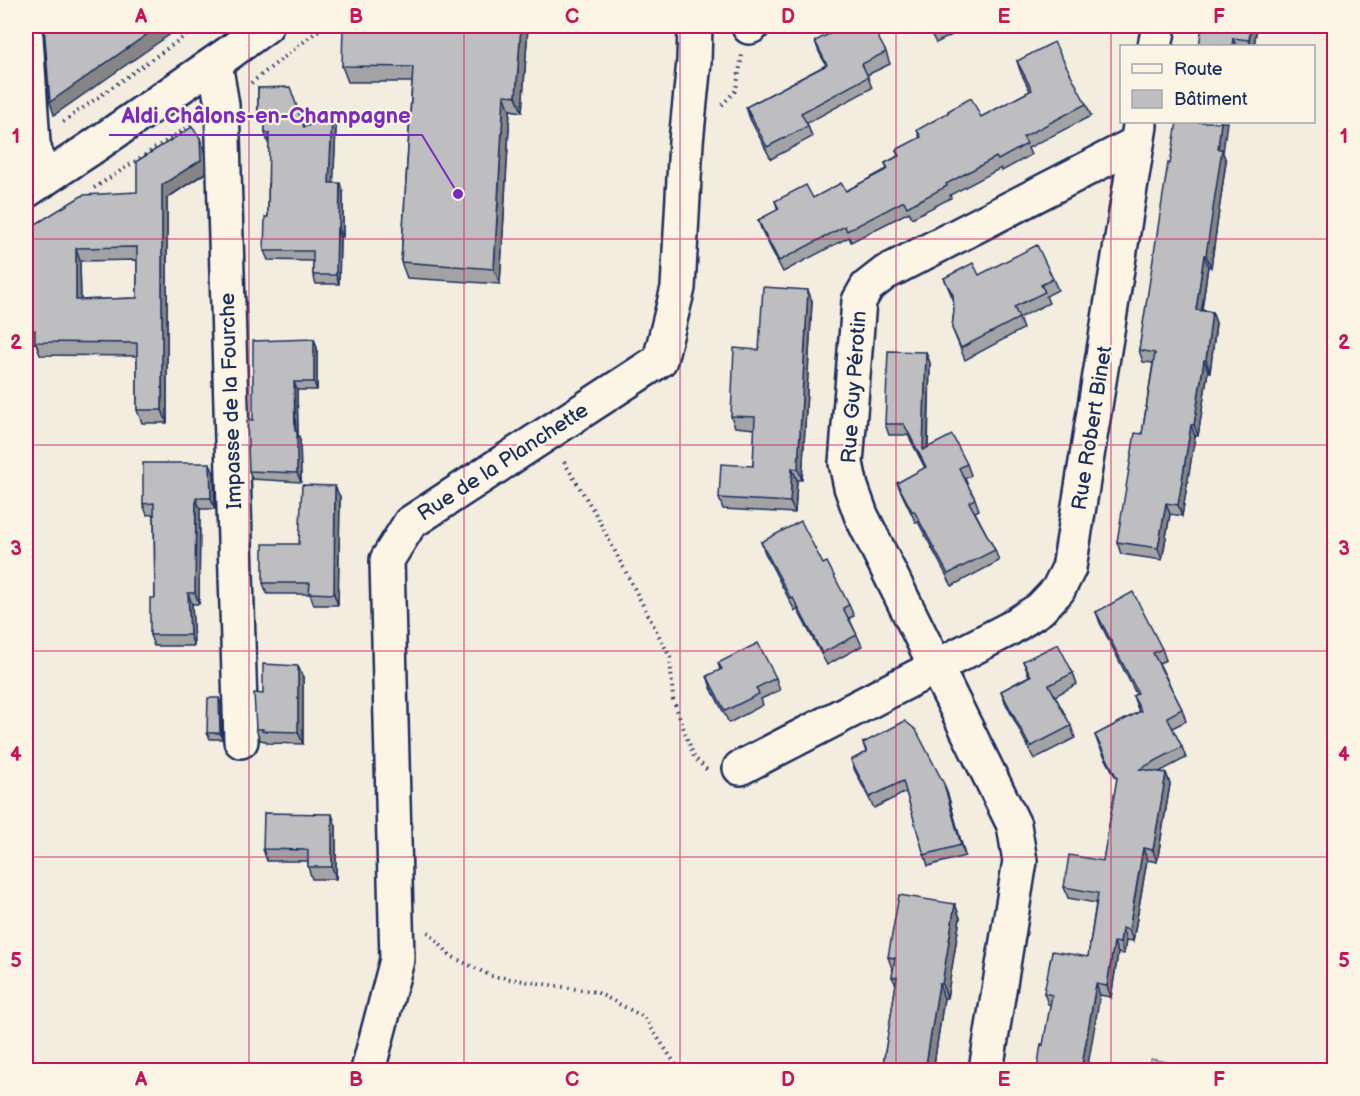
<svg xmlns="http://www.w3.org/2000/svg" width="1360" height="1096" viewBox="0 0 1360 1096" font-family="'Balsamiq Sans',sans-serif">
	<style>
		.green { fill: #d3d1cc; stroke: #778095; stroke-width: 1.5 }
		.lines { fill: none; stroke-linecap: round; stroke-linejoin: round }
		.minor-casing { stroke: #1b2f5e; stroke-width: 38 }
		.secondary-casing { stroke: #1b2f5e; stroke-width: 38 }
		.path { stroke: #1b2f5e; stroke-width: 4; stroke-dasharray: 1.5 4.5; stroke-linecap: butt }
		.minor { stroke: #fcf5e5; stroke-width: 33 }
		.secondary { stroke: #fcf5e5; stroke-width: 33 }
		.wall { fill: #a3a3a5; stroke: #1b2f5e; stroke-width: 1.5; fill-rule: evenodd }
		.shaded-wall { fill: #858586; stroke: #1b2f5e; stroke-width: 1.5 }
		.building { fill: #bebec0; stroke: #1b2f5e; stroke-width: 1.5; fill-rule: evenodd }
		.grid { fill: none; stroke: #c2185b; stroke-width: 1.5; stroke-opacity: 0.55 }
		.labels { text-anchor: middle; dominant-baseline: central; stroke-width: 4.5; stroke-linejoin: round; paint-order: stroke }
		.street-label { font-size: 21px; fill: #1b2f5e; stroke: #fcf5e5 }
		.leader { fill: none; stroke: #7b2cbf; stroke-width: 2 }
		.callout-dot { fill: #7b2cbf; stroke: #fcf5e5; stroke-width: 2 }
		.callout-label { font-size: 22px; text-anchor: middle; font-weight: bold; fill: #7b2cbf; stroke: #fcf5e5; stroke-width: 4.5; stroke-linejoin: round; paint-order: stroke }
		.neatline { fill: none; stroke: #c2185b; stroke-width: 2 }
		.grid-label { font-size: 20px; text-anchor: middle; font-weight: bold; fill: #c2185b }
	</style>
	<rect width="100%" height="100%" fill="#f3ede0"/>
	<filter id="ink" filterUnits="userSpaceOnUse"><feTurbulence type="fractalNoise" baseFrequency=".0167" numOctaves="2"/><feDisplacementMap in="SourceGraphic" scale="12" xChannelSelector="R" yChannelSelector="G"/><feConvolveMatrix kernelMatrix="1 2 1 2 8 2 1 2 1" color-interpolation-filters="sRGB"/></filter>
	<g filter="url(#ink)">
		<path class="green" d="M1151 1059 1211 1070H1149Z"/>
		<g class="lines">
			<defs>
				<g id="minor">
					<path d="M749 27 752 26"/>
					<path d="M26 37 33 143 42 181"/>
					<path d="M1155 46 1159 26"/>
					<path d="M215 63 222 105 241 741"/>
					<path d="M740 768 1009 629 1040 609 1058 590 1069 568 1140 126"/>
					<path d="M368 1070 397 960 387 560 410 523 660 360 678 288 686 142 694 62 695 26"/>
					<path d="M986 1070 1020 861 1014 825 861 515 851 487 846 463 859 301 867 287 885 273 1137 143"/>
				</g>
				<path id="secondary" d="M26 191 90 149 229 53 266 26"/>
			</defs>
			<use href="#minor" class="minor-casing"/>
			<use href="#secondary" class="secondary-casing"/>
			<g class="path">
				<path d="M251 83 324 26"/>
				<path d="M722 105 736 90 742 55"/>
				<path d="M63 122 199 26"/>
				<path d="M94 188 191 125"/>
				<path d="M26 232 35 226"/>
				<path d="M564 462 595 513 670 657 673 699 694 757 707 770 709 769"/>
				<path d="M428 932 451 956 491 976 596 992 644 1017 676 1065 699 1070"/>
			</g>
			<use href="#minor" class="minor"/>
			<use href="#secondary" class="secondary"/>
		</g>
		<g class="wall">
			<path d="M415 26H528L522 112 510 110 500 284 407 278 401 262 412 82H348L342 66Z"/>
			<path d="M927 26H970L936 43Z"/>
			<path d="M1062 26H1078L1066 32Z"/>
			<path d="M1257 26 1254 46H1199Z"/>
			<path d="M815 41 886 52 890 64 867 75 872 88 807 123 812 137 771 159 750 119 746 107 826 65 819 52Z"/>
			<path d="M1017 61 1086 104 1091 116 1028 148 1031 155 1002 171 1001 168 950 195 951 198 912 218 909 212 851 242 849 237 783 272 762 231 758 220 778 210 775 201 813 198 846 191 887 169 885 163 898 156 896 150 920 138 917 130 981 117 1030 91 1021 73Z"/>
			<path d="M258 88 305 127 336 128 333 183 343 192V237H340L339 284H316L313 275V261L268 260 264 251 268 217 269 143H268L265 133V121L262 120 258 111Z"/>
			<path d="M205 151V173L167 198V423H142L137 410V356L40 355 36 343 26 344V257H31ZM137 260V298L81 300 80 261Z"/>
			<path d="M1223 153 1226 161 1211 267 1208 266 1202 310 1212 312 1216 323 1210 372 1208 371 1198 436H1195L1182 516 1170 514 1162 560 1121 554 1117 542 1142 434 1153 363 1143 362 1139 350 1170 164Z"/>
			<path d="M979 275 1053 279 1058 290 1046 296 1049 303 1019 318 1023 329 965 360 952 328 954 310 953 299 944 278Z"/>
			<path d="M812 301 802 480H797L795 513 723 509 719 498 753 466 755 429 735 427 731 416 759 350Z"/>
			<path d="M314 339 317 348V390H297L298 434 300 440 301 482 252 479 249 471 253 420Z"/>
			<path d="M926 352 930 363 928 448 967 464 971 475 965 479 975 499 979 510 975 512 995 550 999 561 952 586 918 522 916 523 902 494 897 483 925 468 908 435H889L885 424Z"/>
			<path d="M214 474 215 509H200L199 604H192L194 646H154L150 635 155 598 154 514 147 515 143 504Z"/>
			<path d="M340 497 338 605H314L310 594H267L263 583 299 544Z"/>
			<path d="M761 542 849 605 854 616 849 618 857 635 862 646 827 665 797 609 795 611 765 553Z"/>
			<path d="M1096 612 1162 649 1166 660 1159 663 1182 709 1186 721 1172 728 1182 747 1186 758 1159 772 1166 773 1170 784 1157 862 1147 860 1133 941 1126 940 1124 954 1118 953 1111 997 1100 995 1050 1005 1048 1004 1044 993 1088 957 1096 903 1068 898 1064 887 1103 861 1117 780 1099 746 1095 735 1139 712 1133 696 1136 694 1100 623Z"/>
			<path d="M1023 661 1073 673 1077 684 1055 696 1071 726 1075 738 1034 759 1005 702 1001 691 1029 676Z"/>
			<path d="M718 663 776 678 780 690 761 699 763 705 729 723 711 688 707 676 720 670Z"/>
			<path d="M303 677V744L267 743 266 741 260 740 256 729 263 694Z"/>
			<path d="M221 704 222 739H210L207 733Z"/>
			<path d="M863 743 948 795 965 856 928 866 906 792 874 808 855 771 851 760 866 752Z"/>
			<path d="M336 826V879H312L308 867V861H267L263 849Z"/>
			<path d="M955 904 960 918 947 998H944L933 1071H882L896 985 892 977 893 971 888 957Z"/>
		</g>
		<g class="shaded-wall">
			<path d="M159 26H182L54 115 50 102Z"/>
			<path d="M521 26H528L522 112 516 96Z"/>
			<path d="M1251 26H1257L1254 46H1251L1249 40Z"/>
			<path d="M1233 38 1236 46H1232Z"/>
			<path d="M504 95 510 110 500 284 494 269Z"/>
			<path d="M332 118 336 128 333 192 329 183Z"/>
			<path d="M1221 122H1227L1223 153 1226 161 1211 267 1206 255Z"/>
			<path d="M200 138 205 151V173L167 198V423L162 410V185Z"/>
			<path d="M340 183 343 192V237L339 228Z"/>
			<path d="M337 228 340 237 339 284 336 275Z"/>
			<path d="M76 248 80 261 81 313 76 300Z"/>
			<path d="M1204 255 1208 266 1200 321 1196 310Z"/>
			<path d="M808 290 812 301 802 480 798 469Z"/>
			<path d="M1212 312 1216 323 1210 372 1206 360Z"/>
			<path d="M314 339 317 348V390L314 382Z"/>
			<path d="M926 352 930 363 927 462 923 450Z"/>
			<path d="M1204 360 1208 371 1198 436 1194 425Z"/>
			<path d="M294 382 297 390 298 434 300 440 301 482 297 473Z"/>
			<path d="M1191 425 1195 436 1182 516 1178 505Z"/>
			<path d="M210 463 214 474 215 509 211 498Z"/>
			<path d="M792 468 797 480 795 513 790 502Z"/>
			<path d="M335 486 340 497 338 605 334 594Z"/>
			<path d="M196 498 200 509 199 604 195 593Z"/>
			<path d="M1166 503 1170 514 1162 560 1158 548Z"/>
			<path d="M188 593 192 604 194 646 190 635Z"/>
			<path d="M298 666 303 677V744L298 732Z"/>
			<path d="M219 698 221 704 222 739 220 733Z"/>
			<path d="M1166 773 1170 784 1157 862 1153 850Z"/>
			<path d="M944 784 948 795 965 856 961 845Z"/>
			<path d="M332 814 336 826V879L332 867Z"/>
			<path d="M1143 848 1147 860 1133 941 1129 930Z"/>
			<path d="M955 904 960 918 947 998 942 984Z"/>
			<path d="M1122 928 1126 940 1124 954 1120 943Z"/>
			<path d="M1114 942 1118 953 1111 997 1107 986Z"/>
			<path d="M939 984 944 998 933 1071H925Z"/>
			<path d="M1096 984 1100 995 1087 1071H1081Z"/>
		</g>
		<g class="building">
			<path d="M44 26H159L50 102Z"/>
			<path d="M343 26H521L516 96 504 95 494 269 401 262 413 67 342 66Z"/>
			<path d="M845 26H872L886 52 862 64 868 77 801 113 808 126 767 147 746 107 827 65 815 41Z"/>
			<path d="M929 26H945L932 32Z"/>
			<path d="M1202 26H1251L1249 40 1233 38 1232 46H1199Z"/>
			<path d="M1054 42 1086 104 1023 137 1027 144 998 160 996 157 946 184 947 186 907 207 904 201 847 231 845 226 779 261 758 220 779 209 775 201 806 185 813 198 841 183 846 191 888 169 885 163 899 156 896 150 921 137 917 130 949 112 948 111 971 98 981 117 1032 90 1017 61Z"/>
			<path d="M290 87 304 127 332 118 329 183H340L339 228H337L336 275H313V251H264L265 217H268L269 133H265V111H258V88Z"/>
			<path d="M1177 122H1221L1218 149H1222L1206 255H1204L1196 310 1212 312 1206 360H1204L1194 425H1191L1178 505 1166 503 1158 548 1117 542 1135 433 1142 434 1155 353 1139 350 1168 163 1170 164Z"/>
			<path d="M192 127 200 138 201 160 162 185V410H137V343L35 342V330L26 331V257H31V227L83 195 137 192V161ZM137 247V298L76 300V248Z"/>
			<path d="M1037 245 1053 279 1041 285 1045 292 1014 307 1019 318 961 348 952 328 954 310 953 295 944 278 973 263 979 275Z"/>
			<path d="M763 287 808 290 798 469 792 468 790 502 719 498 721 464 753 466 755 417 731 416 734 348 759 350Z"/>
			<path d="M314 339V382H294L295 431H297V473L249 471 247 420H253V341Z"/>
			<path d="M888 351 926 352 923 450 952 435 967 464 959 468 975 499 969 502 995 550 948 574 914 511H912L897 483 926 467 904 424H885Z"/>
			<path d="M143 463H210L211 498H196L195 593H188L190 635H150V598H155L154 503 143 504Z"/>
			<path d="M302 485 335 486 334 594 309 593 310 583H263V544H299Z"/>
			<path d="M801 521 823 564 827 562 849 605 843 608 857 635 822 653 793 598 791 599 761 542Z"/>
			<path d="M1133 592 1162 649 1153 653 1182 709 1167 717 1182 747 1140 769 1166 773 1153 850 1143 848 1129 930 1122 928 1120 943 1114 942 1107 986 1096 984 1081 1071H1037L1041 1044 1043 1045 1052 995 1044 993 1052 951 1088 957 1098 893 1064 887 1069 855 1103 861 1117 778 1095 735 1141 711 1133 696 1138 693 1096 612Z"/>
			<path d="M758 643 776 678 756 688 759 694 725 711 707 676 722 669 718 663Z"/>
			<path d="M1058 644 1073 673 1049 685 1071 726 1030 747 1001 691 1031 676 1023 661Z"/>
			<path d="M263 664 298 666V732L262 731 263 729H256L254 693 263 694Z"/>
			<path d="M208 698H219L220 733H207Z"/>
			<path d="M905 721 916 730 944 784 961 845 924 855 903 781 870 797 851 760 867 752 863 743Z"/>
			<path d="M264 813 332 814V867H308V850L263 849Z"/>
			<path d="M899 895 955 904 942 984H939L925 1071H882L897 977H892L895 958 888 957Z"/>
		</g>
	</g>
	<path class="grid" d="M249 26V1070M464 26V1070M680 26V1070M896 26V1070M1111 26V1070M26 239H1334M26 445H1334M26 651H1334M26 857H1334"/>
	<g class="labels">
		<g class="street-label">
			<text transform="translate(854 387) rotate(-86)">Rue Guy Pérotin</text>
			<text transform="translate(231 401) rotate(-92)">Impasse de la Fourche</text>
			<text transform="translate(1092 428) rotate(-81)">Rue Robert Binet</text>
			<text transform="translate(503 462) rotate(-33)">Rue de la Planchette</text>
		</g>
	</g>
	<path class="leader" d="M458 194L422 135H109"/>
	<circle class="callout-dot" cx="458" cy="194" r="6"/>
	<g class="callout-label">
		<text x="266" y="123">Aldi Châlons-en-Champagne</text>
	</g>
	<rect width="1360" height="1096" fill="none" stroke="#fcf5e5" stroke-width="66"/>
	<rect x="1120" y="45" width="195" height="78" fill="#fcf5e5" stroke="#a2a6af" stroke-width="1.5"/>
	<rect x="1132" y="64" width="30" height="9" fill="#fcf5e5" stroke="#a2a6af" stroke-width="1.5"/>
	<text x="1174" y="75" font-size="18" fill="#1b2f5e">Route</text>
	<rect x="1132" y="90" width="30" height="18" fill="#bebec0" stroke="#a2a6af" stroke-width="1.5"/>
	<text x="1174" y="105" font-size="18" fill="#1b2f5e">Bâtiment</text>
	<rect x="33" y="33" width="1294" height="1030" class="neatline"/>
	<g class="grid-label">
		<text x="141" y="23">A</text>
		<text x="356" y="23">B</text>
		<text x="572" y="23">C</text>
		<text x="788" y="23">D</text>
		<text x="1004" y="23">E</text>
		<text x="1219" y="23">F</text>
		<text x="16" y="143">1</text>
		<text x="1344" y="143">1</text>
		<text x="16" y="349">2</text>
		<text x="1344" y="349">2</text>
		<text x="16" y="555">3</text>
		<text x="1344" y="555">3</text>
		<text x="16" y="761">4</text>
		<text x="1344" y="761">4</text>
		<text x="16" y="967">5</text>
		<text x="1344" y="967">5</text>
		<text x="141" y="1086">A</text>
		<text x="356" y="1086">B</text>
		<text x="572" y="1086">C</text>
		<text x="788" y="1086">D</text>
		<text x="1004" y="1086">E</text>
		<text x="1219" y="1086">F</text>
	</g>
</svg>
